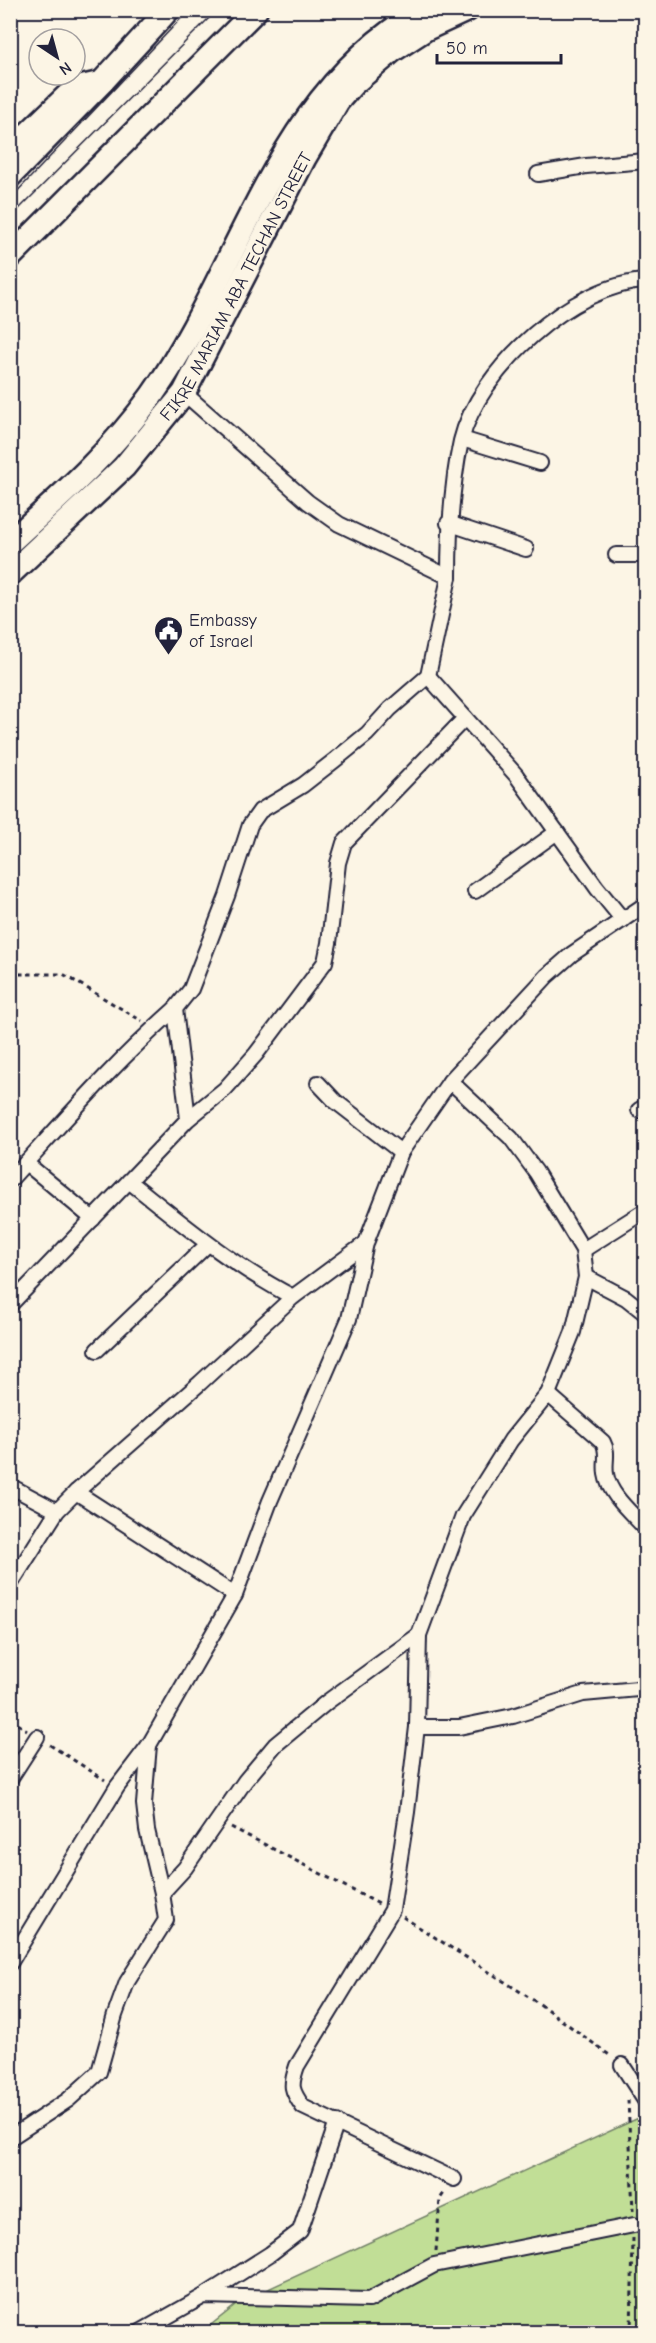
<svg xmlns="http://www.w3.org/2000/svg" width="656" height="2343" viewBox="0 0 656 2343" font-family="'Comic Neue',sans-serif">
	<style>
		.green { fill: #c1de96; stroke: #728068; stroke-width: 1.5 }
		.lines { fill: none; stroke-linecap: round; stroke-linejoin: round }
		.street-casing { stroke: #22223b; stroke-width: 18 }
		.primary-casing { stroke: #22223b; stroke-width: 27 }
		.path { stroke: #22223b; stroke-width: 3; stroke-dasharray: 4.5 4.5; stroke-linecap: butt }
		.street { stroke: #fcf5e5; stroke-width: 14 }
		.primary { stroke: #fcf5e5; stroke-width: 22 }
		.tram { stroke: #22223b; stroke-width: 1.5 }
		.labels { text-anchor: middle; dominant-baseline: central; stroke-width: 5; stroke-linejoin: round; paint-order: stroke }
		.street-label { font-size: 18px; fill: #22223b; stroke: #fcf5e5 }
		.poi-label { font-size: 18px; fill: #22223b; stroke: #fcf5e5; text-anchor: start }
	</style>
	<rect width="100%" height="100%" fill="#fcf5e5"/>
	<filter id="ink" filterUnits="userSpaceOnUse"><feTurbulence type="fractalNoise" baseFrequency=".0167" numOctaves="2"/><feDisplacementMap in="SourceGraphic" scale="12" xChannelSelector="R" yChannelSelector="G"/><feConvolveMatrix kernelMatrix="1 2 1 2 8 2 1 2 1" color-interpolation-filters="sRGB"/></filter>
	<g filter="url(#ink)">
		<path class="green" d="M645 2115V2332H202L240 2302Z"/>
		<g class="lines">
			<defs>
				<g id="street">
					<path d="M538 174 586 166 646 161"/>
					<path d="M184 393 308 502 339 524 449 577C449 531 451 486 461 441 478 370 573 284 646 281"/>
					<path d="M462 439 540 463"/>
					<path d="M448 523 526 549"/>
					<path d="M616 555H646"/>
					<path d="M428 676 516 775 597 888 623 920"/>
					<path d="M475 891 557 832"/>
					<path d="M450 1081 511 1138 536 1172 583 1250 586 1277 573 1332 548 1394 511 1440 463 1516 419 1635 417 1727 407 1812 392 1910 297 2066C290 2086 291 2090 303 2107L454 2179"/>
					<path d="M318 1083 335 1101 401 1152"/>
					<path d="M639 1110 646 1106"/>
					<path d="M188 1119 175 1009 191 989 227 896 250 825 260 811 303 785 335 760 367 734 390 709 428 676 449 577"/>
					<path d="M26 1163 93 1219"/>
					<path d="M10 1180C65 1120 114 1063 175 1009"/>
					<path d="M583 1250 646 1210"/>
					<path d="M586 1277 626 1298 646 1314"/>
					<path d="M293 1297C233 1266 181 1223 129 1181L188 1119 225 1089 256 1054 325 962 329 943 338 863 344 843 465 718"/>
					<path d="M10 1305 129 1181"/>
					<path d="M97 1350 208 1244"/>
					<path d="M548 1394 603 1442C609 1453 604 1462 606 1474 609 1495 633 1514 646 1529"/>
					<path d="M10 1486 57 1511"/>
					<path d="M76 1492 235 1595"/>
					<path d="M10 1585 57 1511 76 1492 200 1383 293 1297 366 1243 401 1152 450 1081 547 976 572 954 646 904"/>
					<path d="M417 1727H459L513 1716 583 1694 638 1689 646 1684"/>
					<path d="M10 1779 37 1737"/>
					<path d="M162 1893 185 1868 245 1781 275 1745 327 1702 419 1635"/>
					<path d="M10 1963 117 1787 149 1745 235 1595 270 1501 349 1319 366 1243"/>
					<path d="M622 2065 646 2102"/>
					<path d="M10 2138 68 2100 99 2072 115 2015 127 1982 166 1920 162 1893 147 1830 144 1804 149 1745"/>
					<path d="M204 2296 270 2254 300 2231 337 2122"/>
					<path d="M140 2332 204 2296 369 2300 434 2265 634 2225"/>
				</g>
				<g id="primary">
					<path d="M10 151 68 95 78 88 95 84"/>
					<path d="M10 176 102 82 168 10"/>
					<path d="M10 257 256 10"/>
					<path d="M10 542C61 496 112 451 152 395 243 266 275 93 423 10"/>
					<path id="s1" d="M10 574 124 467 184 393 304 159 338 101 353 84 392 51 426 29 467 10"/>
				</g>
			</defs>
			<use href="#street" class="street-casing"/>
			<use href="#primary" class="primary-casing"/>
			<g class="path">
				<path d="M10 974H63L142 1021"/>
				<path d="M10 1719 27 1730"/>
				<path d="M50 1745 105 1780"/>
				<path d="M231 1827 379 1904"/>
				<path d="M403 1917 541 2005 612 2057"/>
				<path d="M628 2100 633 2211"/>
				<path d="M436 2251 440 2199 446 2190"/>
				<path d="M631 2332 633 2238"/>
			</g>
			<use href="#street" class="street"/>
			<use href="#primary" class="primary"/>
			<g class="tram">
				<path d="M10 199 189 10"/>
				<path d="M10 218 217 10"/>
			</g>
		</g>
	</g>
	<defs>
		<symbol id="civic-pin" viewBox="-11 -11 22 30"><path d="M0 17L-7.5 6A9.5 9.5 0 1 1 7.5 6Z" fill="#22223b" stroke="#fcf5e5"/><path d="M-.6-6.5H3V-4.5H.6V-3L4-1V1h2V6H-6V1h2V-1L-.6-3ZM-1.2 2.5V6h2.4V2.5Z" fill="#fff"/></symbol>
	</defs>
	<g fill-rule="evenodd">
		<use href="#civic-pin" x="152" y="614" width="33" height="45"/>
	</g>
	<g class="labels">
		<g class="street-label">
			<text stroke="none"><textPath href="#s1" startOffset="370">FIKRE MARIAM ABA TECHAN STREET</textPath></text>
		</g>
		<g class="poi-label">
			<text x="189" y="620">Embassy<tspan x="189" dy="21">of Israel</tspan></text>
		</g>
	</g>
	<rect width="656" height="2343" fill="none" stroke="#fcf5e5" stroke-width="36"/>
	<rect x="18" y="18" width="620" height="2307" fill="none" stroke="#22223b" stroke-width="2" filter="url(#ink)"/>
	<g transform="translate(57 57) rotate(144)"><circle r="28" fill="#fcf5e5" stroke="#a5a1a1" stroke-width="1.5"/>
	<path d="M0-4.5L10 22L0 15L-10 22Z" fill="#22223b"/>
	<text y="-9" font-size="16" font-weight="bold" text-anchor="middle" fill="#22223b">N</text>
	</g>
	<path d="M437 54v9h124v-9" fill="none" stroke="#22223b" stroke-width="3"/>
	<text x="446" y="54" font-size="18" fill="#22223b" stroke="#fcf5e5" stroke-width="4.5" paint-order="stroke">50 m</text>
</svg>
